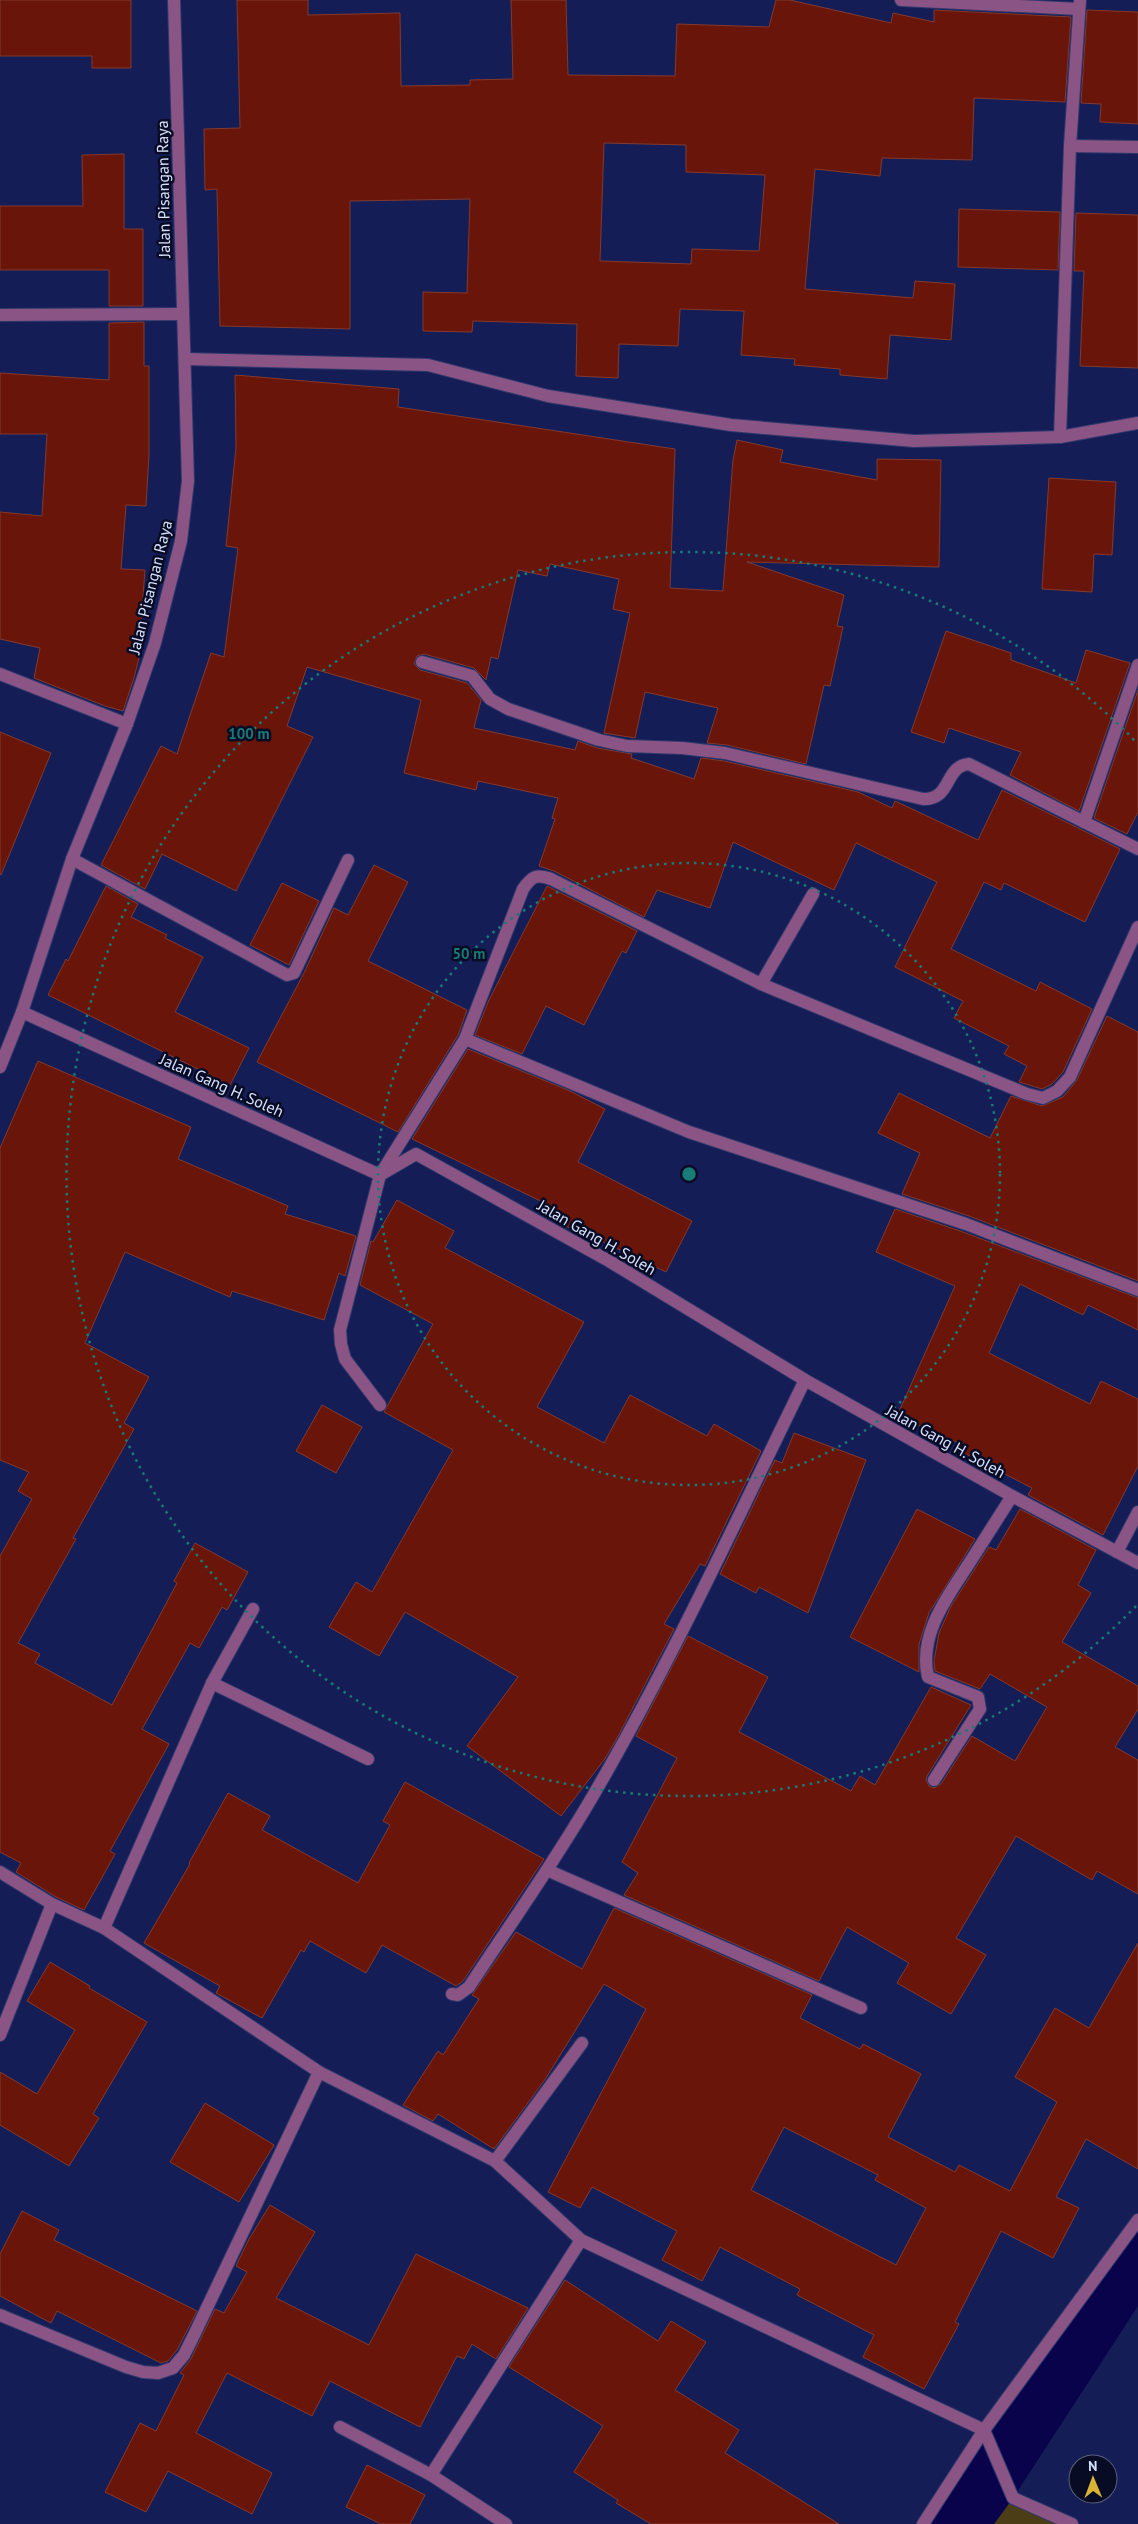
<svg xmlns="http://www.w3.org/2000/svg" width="1138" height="2524" viewBox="0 0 1138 2524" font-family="'PT Sans',sans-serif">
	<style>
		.green { fill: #4b3d15 }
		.water { fill: #08034a }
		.building { fill: #6a150a; stroke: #823a2e; fill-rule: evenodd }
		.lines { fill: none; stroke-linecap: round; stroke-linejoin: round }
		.minor-casing { stroke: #30386d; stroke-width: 14 }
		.tertiary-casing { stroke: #30386d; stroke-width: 14 }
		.minor { stroke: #8a5584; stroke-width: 12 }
		.tertiary { stroke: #8a5584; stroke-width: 12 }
		.ring { fill: none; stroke: #197b75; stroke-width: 2.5; stroke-dasharray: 2.5 5 }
		.labels { text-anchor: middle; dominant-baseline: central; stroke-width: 5; stroke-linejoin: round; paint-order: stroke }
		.street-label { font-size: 16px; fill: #d6e0fc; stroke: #070c24 }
		.centre { fill: #197b75; stroke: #070c24; stroke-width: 2.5 }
		.ring-label { font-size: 15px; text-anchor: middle; font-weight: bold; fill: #197b75; stroke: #070c24; stroke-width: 5; stroke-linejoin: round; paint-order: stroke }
	</style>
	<rect width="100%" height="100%" fill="#151d56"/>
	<path class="green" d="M1013 2498 1072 2524H994Z"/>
	<path class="water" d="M1138 2220V2306L1013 2498 994 2524H923Z"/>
	<g class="building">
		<path d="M0 0H131V68H92V56H0Z"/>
		<path d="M237 0H308V15L400 13 401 86 470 85V80L513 79 511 0H566L568 75 675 76 677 24 769 27 776 0H790L891 23 893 13 934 22V10L1071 17 1065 102 974 98 972 160 882 158 880 176 815 169 805 289 913 298 915 281 955 284 951 340 890 335 887 379 840 375V369L794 365 795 359 741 355 744 311 680 309 678 346 619 344 618 378 576 376 577 324 473 321 472 332 423 331V292L467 293 470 199 350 201V329L220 326 217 189 205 190 204 129 240 128ZM604 143 686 145V172L765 175 759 251 692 249 691 264 600 261Z"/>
		<path d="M1087 10 1138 12V124L1100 122 1101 104 1081 103Z"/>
		<path d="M124 154V229H143V306H109V270H0V206H83L82 155Z"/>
		<path d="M959 209 1060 212 1058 270 958 267Z"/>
		<path d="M1076 213 1138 215V368L1080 366 1084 271H1074Z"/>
		<path d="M144 322V366H149V454L146 506 126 505 121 569 145 570 141 621 148 622 134 678 123 711 105 706 34 678 40 648 0 639V512L42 516 47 434H0V373L109 380V323Z"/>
		<path d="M235 375 399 389 398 407 675 449 670 588 723 591 733 460 737 440 783 450 780 462 877 480V459L941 460 939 567 747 562 844 595 837 626 843 627 830 686 824 685 806 764 727 745 707 743 718 708 645 692 635 738 604 733 630 613 613 609 619 579 550 564 547 576 518 570 498 659 491 657 486 680 474 668 424 654 417 656 414 664 420 670 467 683 481 700 474 728 575 750 578 741 597 748 632 754 631 758 694 779 701 758 724 761 858 792 892 808 895 801 978 840 1002 790 1120 849 1085 922 1004 883 1001 890 984 882 951 949 1036 991 1040 982 1092 1009 1063 1072 1052 1084 1042 1089 1019 1082 1027 1066 1004 1054 1009 1046 954 1018 963 1001 895 967 937 882 856 843 834 890 733 842 710 908 657 890 644 917 554 871 539 866 555 819 552 818 558 798 478 781 476 790 404 773 421 700 307 667 287 726 313 737 236 891 162 854 145 889 101 865 161 746 177 754 211 653 224 657 238 548 226 546 236 447Z"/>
		<path d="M1049 478 1116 482 1112 555 1094 554 1092 592 1042 589Z"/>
		<path d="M946 631 1011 653V660L1076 683 1086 650 1130 663 1079 811 1010 775 1021 752 949 728 944 743 911 732Z"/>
		<path d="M1138 690V812L1127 834 1094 818Z"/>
		<path d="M0 732 51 753 1 875 0 874Z"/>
		<path d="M374 865 408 882 368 961 467 1010 458 1035 398 1132 257 1062 304 973 334 908 348 915Z"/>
		<path d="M282 883 319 901 289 965 250 945Z"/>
		<path d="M106 886 138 904 131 917 167 935 165 938 203 957 175 1012 249 1048 230 1085 48 995 66 959 68 961Z"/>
		<path d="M547 886 637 931 626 953 622 951 584 1025 546 1006 522 1054 475 1035 489 1000Z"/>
		<path d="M1107 1016 1138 1032V1281L969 1216 902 1194 920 1153 878 1133 899 1093 990 1138 1011 1096 1042 1106 1063 1097 1077 1080Z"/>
		<path d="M468 1049 570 1091 605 1109 578 1162 692 1221 666 1272 587 1234 586 1236 550 1218 555 1208 412 1139Z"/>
		<path d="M38 1061 191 1127 178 1159 288 1206 285 1214 356 1236 345 1276 339 1273 324 1320 232 1291 230 1297 125 1252 85 1343 149 1377 124 1423 134 1429 73 1538 76 1539 18 1643 40 1654 35 1663 112 1705 177 1583 174 1581 195 1543 248 1572 227 1610 222 1607 199 1648 190 1643 142 1729 169 1744 110 1851 115 1854 84 1910 56 1897 16 1872 21 1863 0 1852V1556L32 1499 18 1491 29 1472 0 1460V1148Z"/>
		<path d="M397 1200 454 1231 445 1248 584 1322 537 1407 604 1443 630 1395 707 1436 714 1424 761 1451 705 1566 700 1564 664 1624 674 1629 616 1740 604 1760 561 1816 467 1746 518 1677 405 1612 379 1656 329 1627 356 1582 372 1592 453 1450 384 1412 433 1324 360 1285 371 1241 373 1242Z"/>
		<path d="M895 1209 963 1232 1138 1298V1330L1088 1305 1083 1315 1020 1284 989 1353 1090 1404 1101 1381 1138 1399V1466L1103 1535 1028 1495 1032 1488 958 1450 961 1444 897 1416 955 1286 876 1252Z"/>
		<path d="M322 1405 362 1427 336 1473 296 1451Z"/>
		<path d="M794 1433 866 1460 808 1613 759 1587 756 1593 720 1574 775 1460 782 1463Z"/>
		<path d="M917 1509 975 1539 929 1613 919 1644V1672L850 1637Z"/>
		<path d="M1020 1509 1096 1550 1078 1585 1091 1593 1062 1642 1138 1686V1709L1115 1747 1138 1760V1894L1097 1871 1092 1880 1016 1836 956 1938 986 1955 951 2014 897 1983 909 1963 847 1927 819 1981 624 1895 638 1873 622 1862 677 1758 636 1736 688 1636 768 1677 739 1732 851 1791 860 1776 875 1785 931 1687 971 1705 927 1776 926 1780 929 1786 934 1788 941 1784 972 1736 1015 1761 1047 1707 990 1674 980 1689 935 1671 934 1661 939 1633 951 1606 989 1547 996 1550Z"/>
		<path d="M405 1782 544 1859 463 1981 456 1986 382 1945 366 1973 310 1941 304 1952 301 1950 262 2018 216 1993 220 1986 144 1943 190 1864 189 1863 228 1793 270 1816 262 1830 358 1883 390 1825 383 1821Z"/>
		<path d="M614 1908 812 1995 800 2018 860 2049 863 2044 921 2074 888 2137 955 2172 959 2165 1010 2191 1057 2102 1015 2077 1055 2008 1089 2028 1138 1943V2169L1086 2139 1056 2197 1079 2208 1053 2258 1001 2231 955 2322 959 2324 924 2389 863 2357 874 2335 797 2295 800 2289 720 2247 702 2281 662 2260 677 2231 592 2187 580 2208 548 2192 646 2009 604 1984 546 2078 494 2149 438 2114 433 2121 403 2105 438 2051 443 2055 479 1999 472 1995 516 1932 582 1969ZM784 2127 878 2175 875 2180 926 2208 896 2265 751 2190Z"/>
		<path d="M50 1962 90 1986 89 1988 147 2022 93 2114 99 2118 69 2166 0 2125V2072L37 2094 75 2030 27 2001Z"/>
		<path d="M205 2103 274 2145 239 2202 170 2162Z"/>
		<path d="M270 2205 315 2232 276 2298 369 2345 416 2254 528 2308 496 2359 472 2344 464 2359 457 2356 420 2427 330 2381 312 2416 227 2373 196 2433 272 2473 252 2514 168 2471 146 2512 105 2492 140 2423 156 2431 184 2375 180 2373 191 2359 215 2309 224 2313 247 2272 236 2266 249 2239Z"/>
		<path d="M22 2211 59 2230 54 2240 197 2311 177 2350 168 2361 161 2363 57 2311 51 2323 0 2296V2254Z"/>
		<path d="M565 2280 658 2341 671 2321 706 2342 675 2390 739 2430 725 2453 839 2524H651L616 2503 618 2500 574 2472 603 2426 509 2367Z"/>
		<path d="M367 2465 425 2495 410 2524H381L346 2507Z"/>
	</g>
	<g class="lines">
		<defs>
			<g id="minor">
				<path d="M901 0 1078 9"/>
				<path d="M1070 146 1138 147"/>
				<path d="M0 315 182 314"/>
				<path d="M186 359 428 365 548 396 731 425 914 441 1060 437 1138 423"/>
				<path d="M1060 437 1070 146 1080 0"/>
				<path d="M422 662 472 676 490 699 508 709 599 740 627 746 682 748 725 753 923 799C952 800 944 766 969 764L1084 822 1138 665"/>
				<path d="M0 674 127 724"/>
				<path d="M1084 822 1138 849"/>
				<path d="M72 859 287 975 294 973 348 860"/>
				<path d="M761 984 813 894"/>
				<path d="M22 1012 380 1175 416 1154 609 1261 805 1380 1012 1496 1138 1563"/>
				<path d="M465 1039 689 1132 966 1224 1138 1290"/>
				<path d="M380 1405 345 1359 341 1344 340 1330 380 1175 465 1039 523 889C532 876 536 874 551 879L761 984 1027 1094 1043 1098 1057 1091 1070 1077 1138 927"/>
				<path d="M1117 1552 1138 1512"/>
				<path d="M212 1683 368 1759"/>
				<path d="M934 1780 980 1709 978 1697 928 1677C918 1634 948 1596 970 1562 984 1540 998 1518 1012 1496"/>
				<path d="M547 1870 861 2008"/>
				<path d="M0 1872 52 1904 104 1928 319 2072 495 2161 581 2240 984 2430 1013 2498 1072 2524"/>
				<path d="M104 1928 212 1683 253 1609"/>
				<path d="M452 1994 458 1995 469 1987C511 1923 556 1860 594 1794 672 1660 737 1519 805 1380"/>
				<path d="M0 2035 52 1904"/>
				<path d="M495 2161 582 2043"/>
				<path d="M0 2315 126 2367 143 2372 158 2373 173 2368 184 2355 194 2335 319 2072"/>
				<path d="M340 2427 431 2475 506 2524"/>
				<path d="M431 2475 581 2240"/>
				<path d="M923 2524 984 2430 1138 2220"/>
			</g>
			<path id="tertiary" d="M0 1067 22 1012 72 859 127 724 155 643 181 541 188 481 174 0"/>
		</defs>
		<use href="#minor" class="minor-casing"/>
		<use href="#tertiary" class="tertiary-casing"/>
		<use href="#minor" class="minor"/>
		<use href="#tertiary" class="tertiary"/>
	</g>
	<g class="ring">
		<circle cx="689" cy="1174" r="311"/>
		<path d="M1136 1606A622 622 0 1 1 1136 742"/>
	</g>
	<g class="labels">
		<g class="street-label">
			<text transform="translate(163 189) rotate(-91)">Jalan Pisangan Raya</text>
			<text transform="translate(150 587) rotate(-76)">Jalan Pisangan Raya</text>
			<text transform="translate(222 1085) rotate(24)">Jalan Gang H. Soleh</text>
			<text transform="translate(597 1237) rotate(30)">Jalan Gang H. Soleh</text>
			<text transform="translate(946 1441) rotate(29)">Jalan Gang H. Soleh</text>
		</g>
	</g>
	<circle cx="689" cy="1174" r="8" class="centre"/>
	<g class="ring-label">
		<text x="249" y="739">100 m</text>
		<text x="469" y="959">50 m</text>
	</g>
	<g transform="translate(1093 2479) rotate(359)"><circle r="24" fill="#070c24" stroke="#5a617a"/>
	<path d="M0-4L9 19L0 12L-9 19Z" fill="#dab333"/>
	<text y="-8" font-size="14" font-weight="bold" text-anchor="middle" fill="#d6e0fc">N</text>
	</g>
</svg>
